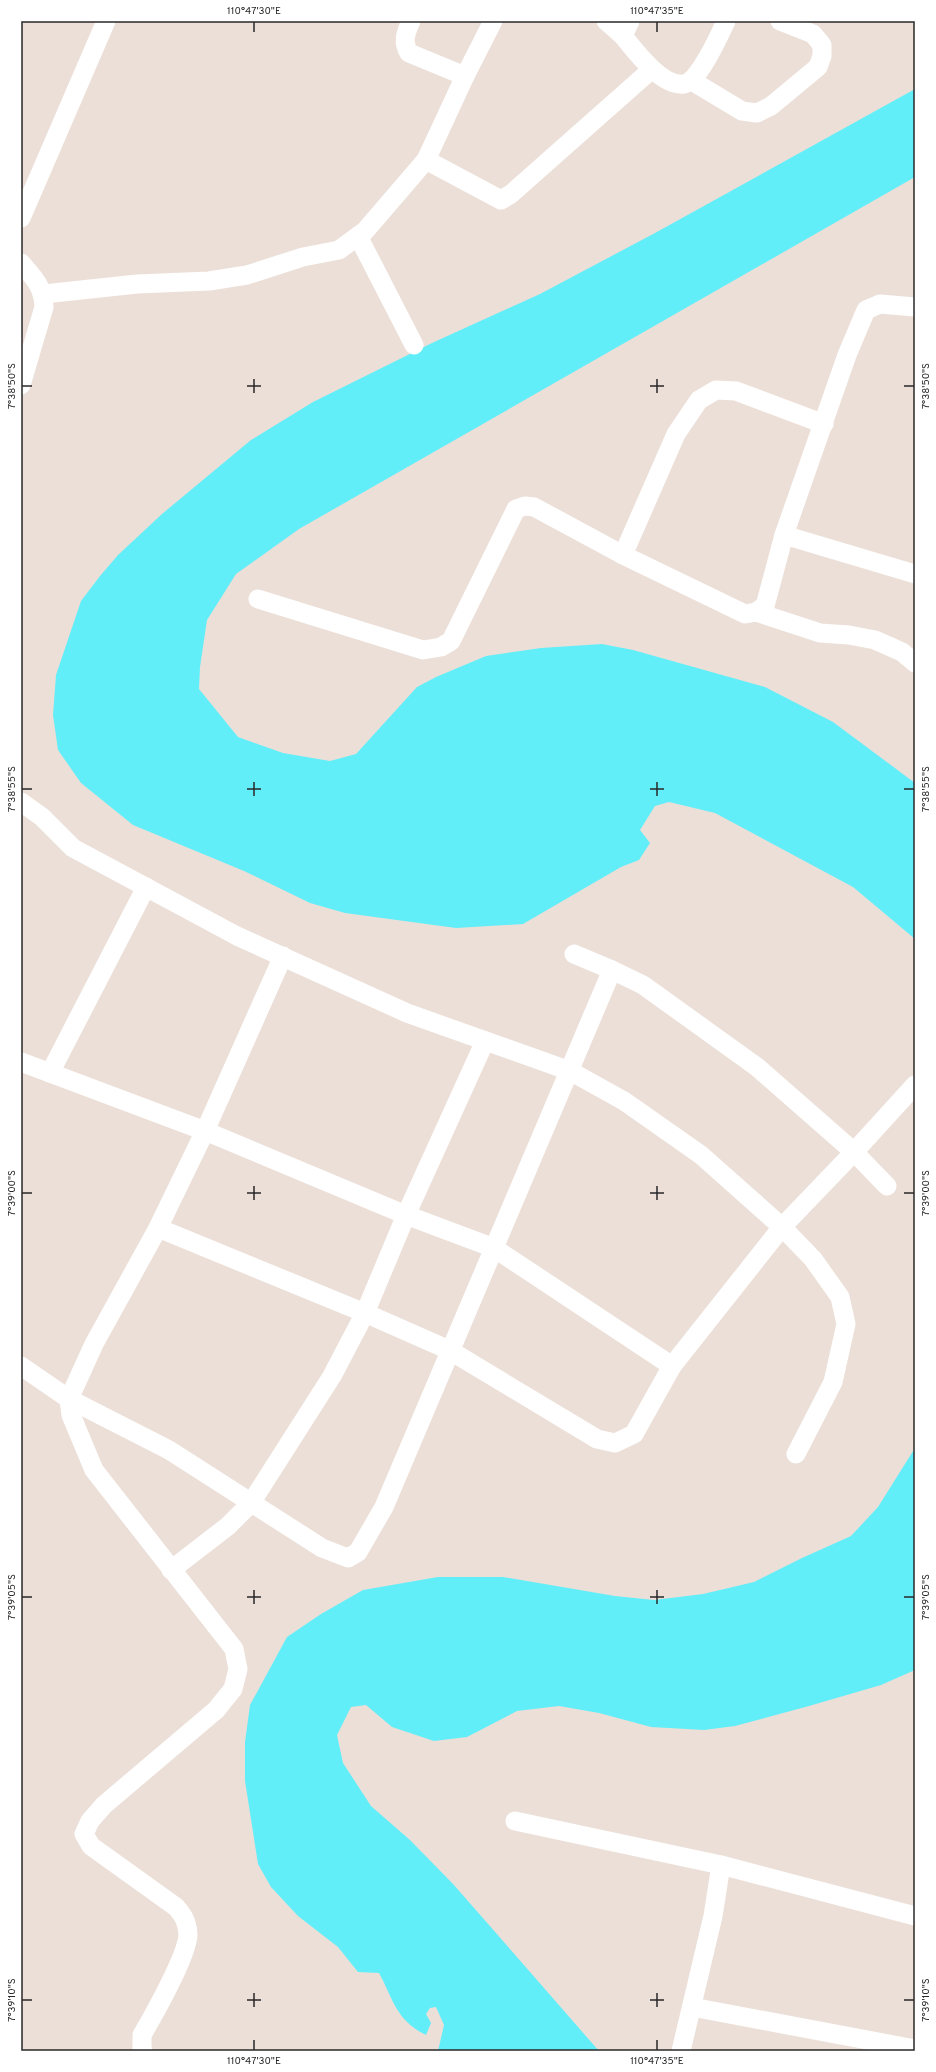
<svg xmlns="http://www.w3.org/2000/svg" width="936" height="2072" viewBox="0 0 936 2072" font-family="Overpass,sans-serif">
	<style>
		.water { fill: #62eef8 }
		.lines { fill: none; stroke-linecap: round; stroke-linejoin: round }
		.minor { stroke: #fff; stroke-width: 19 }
		.ticks { fill: none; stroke: #282828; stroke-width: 1.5 }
		.neatline { fill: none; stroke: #282828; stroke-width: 1.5 }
		.ticks-label { font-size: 10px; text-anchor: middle; fill: #282828 }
	</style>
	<rect width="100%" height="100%" fill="#ecdfd8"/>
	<g class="water">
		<path d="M915 89V177L299 529 236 574 207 620 200 667 199 689 238 737 283 753 330 761 356 754 417 687 436 677 486 656 541 648 602 644 633 650 765 687 833 722 915 783V939L853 887 715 813 669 802 655 806 640 830 650 843 639 860 621 867 523 924 456 928 345 913 310 903 244 871 133 825 81 783 58 750 53 715 56 675 81 601 100 576 118 555 162 514 251 440 313 402 432 343 540 294 655 233Z"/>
		<path d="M915 1448V1670L881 1685 809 1706 735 1726 704 1730 651 1727 599 1713 559 1706 517 1711 467 1737 434 1741 392 1727 366 1705 351 1707 337 1735 343 1763 371 1806 410 1840 454 1885 599 2051H438L444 2025 436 2007 430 2008 426 2014 431 2023 426 2035C396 2020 394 2001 379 1973L358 1972 338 1947 298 1916 271 1887 258 1864 245 1781V1742L250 1705 287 1637 321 1614 363 1590 438 1577H503L615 1596 654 1600 703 1594 754 1582 802 1558 851 1536 878 1507Z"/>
	</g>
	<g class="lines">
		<g class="minor">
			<path d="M411 21C406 32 402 42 409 53L465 76"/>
			<path d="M606 21 623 36 630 21"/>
			<path d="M623 36C636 52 662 87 684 84 698 83 720 34 726 21"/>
			<path d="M692 81 742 111 757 113 771 106 818 67 822 56V45L813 34 780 21"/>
			<path d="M426 160 501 200 511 194 651 70"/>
			<path d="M21 218 106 21"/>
			<path d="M358 236 414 345"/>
			<path d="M21 263C34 278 43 286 44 307L21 385"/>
			<path d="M44 294 137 284 209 281 247 275 303 257 339 250 365 231 426 160 465 76 493 21"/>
			<path d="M784 535 915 574"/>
			<path d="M623 555 676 434 699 400 716 390 736 391 824 424"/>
			<path d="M258 599 423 650 441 647 451 641 516 509 525 506 534 507 623 555 745 614 756 612 765 606 784 535 847 355 866 310 880 304 915 307"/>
			<path d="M756 612 820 633 849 635 875 640 902 652 915 663"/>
			<path d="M21 802 42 817 73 848 237 936 407 1013 570 1071 624 1101 701 1155 782 1227 813 1259 840 1297 846 1324 833 1382 796 1454"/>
			<path d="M574 954 612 970 643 985 757 1067 854 1152 887 1186"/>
			<path d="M21 1062 205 1131 406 1215 494 1248 672 1366"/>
			<path d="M50 1073 146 887"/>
			<path d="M158 1228 365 1313 449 1350 597 1439 615 1443 634 1434 672 1366 782 1227 854 1152 915 1085"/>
			<path d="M21 1366 69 1399 169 1450 322 1548 348 1558 358 1552 384 1507 612 970"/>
			<path d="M171 1570 228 1526 251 1503 332 1376 365 1313 406 1215 485 1041"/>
			<path d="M515 1821 721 1865 915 1916"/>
			<path d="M692 2007 915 2049"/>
			<path d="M143 2051 142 2048V2035C153 2016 188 1954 188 1934 187 1922 184 1916 176 1907L91 1846 84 1834 90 1821 104 1805 216 1710 233 1689 238 1669 234 1649 94 1470 71 1415 69 1399 94 1344 158 1228 205 1131 283 956"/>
			<path d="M681 2051 713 1916 721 1865"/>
		</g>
	</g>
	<path class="ticks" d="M254 22V32M657 22V32M254 379V393M657 379V393M22 386H32M247 386H261M650 386H664M904 386H914M254 782V796M657 782V796M22 789H32M247 789H261M650 789H664M904 789H914M254 1186V1200M657 1186V1200M22 1193H32M247 1193H261M650 1193H664M904 1193H914M254 1590V1604M657 1590V1604M22 1597H32M247 1597H261M650 1597H664M904 1597H914M254 1993V2007M657 1993V2007M22 2000H32M247 2000H261M650 2000H664M904 2000H914M254 2040V2050M657 2040V2050"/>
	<rect width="936" height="2072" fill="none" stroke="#ffffff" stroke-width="44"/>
	<rect x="22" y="22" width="892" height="2028" class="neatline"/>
	<g class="ticks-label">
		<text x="254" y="14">110°47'30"E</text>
		<text x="657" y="14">110°47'35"E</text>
		<text transform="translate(11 386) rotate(-90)" y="4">7°38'50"S</text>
		<text transform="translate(925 386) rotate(-90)" y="4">7°38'50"S</text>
		<text transform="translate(11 789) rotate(-90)" y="4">7°38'55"S</text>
		<text transform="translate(925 789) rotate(-90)" y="4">7°38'55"S</text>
		<text transform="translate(11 1193) rotate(-90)" y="4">7°39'00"S</text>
		<text transform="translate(925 1193) rotate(-90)" y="4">7°39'00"S</text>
		<text transform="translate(11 1597) rotate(-90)" y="4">7°39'05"S</text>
		<text transform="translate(925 1597) rotate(-90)" y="4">7°39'05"S</text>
		<text transform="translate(11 2000) rotate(-90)" y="4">7°39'10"S</text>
		<text transform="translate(925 2000) rotate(-90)" y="4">7°39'10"S</text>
		<text x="254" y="2064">110°47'30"E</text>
		<text x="657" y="2064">110°47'35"E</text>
	</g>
</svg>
